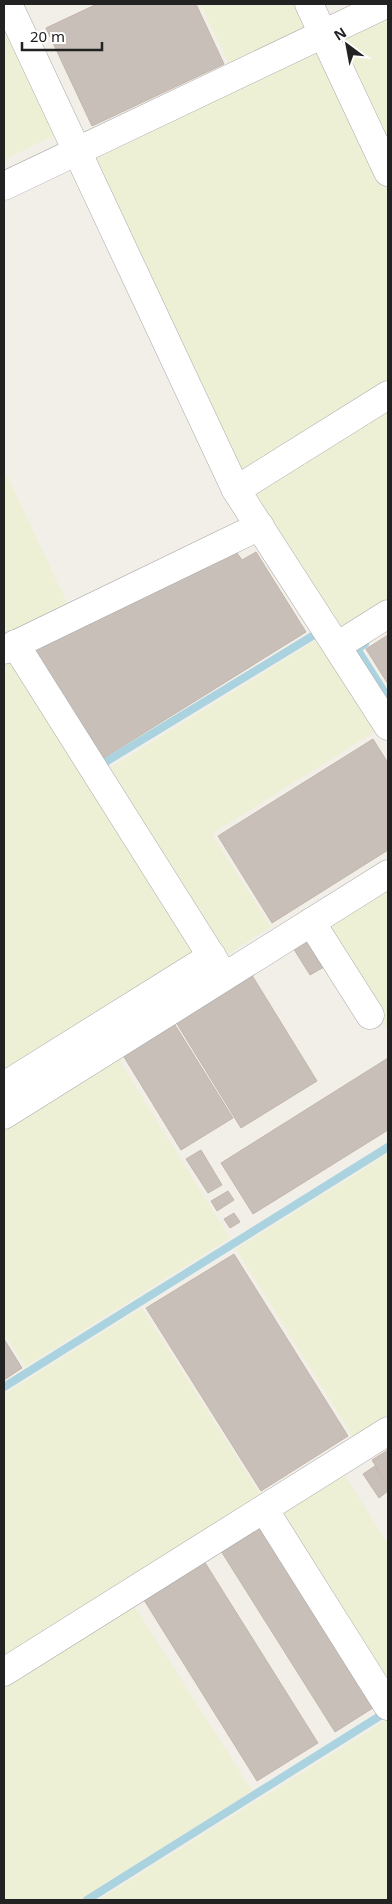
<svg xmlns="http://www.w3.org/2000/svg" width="392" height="1904" viewBox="0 0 392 1904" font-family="'Noto Sans',sans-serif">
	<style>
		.farmland { fill: #eef0d5 }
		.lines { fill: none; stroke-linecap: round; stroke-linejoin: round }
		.stream { stroke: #aad3df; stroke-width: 8 }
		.building { fill: #c7bfb8; stroke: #c4b6ab }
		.minor-casing { stroke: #a9a9a9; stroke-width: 29 }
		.minor { stroke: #fff; stroke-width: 28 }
	</style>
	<rect width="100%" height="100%" fill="#f2efe9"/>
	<g class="farmland">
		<path d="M200 4H298L308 25 305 30 230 66Z"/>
		<path d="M388 10V158L333 35Z"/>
		<path d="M4 19 58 127 54 136 4 160Z"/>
		<path d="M313 46 321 51 388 191V389L249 475 237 471 91 160Z"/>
		<path d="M388 403V606L339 630 250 490Z"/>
		<path d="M4 469 69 607 4 638Z"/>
		<path d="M320 638 379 729 212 834 271 927 223 957 103 772Z"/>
		<path d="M8 658 201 947 4 1081V661Z"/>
		<path d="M388 879V1031L324 932 327 918Z"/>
		<path d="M114 1052 230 1238 25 1367 4 1333V1122Z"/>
		<path d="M388 1154V1415L353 1437 236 1249Z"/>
		<path d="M142 1308 261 1495 4 1656V1394Z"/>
		<path d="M341 1469 388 1544V1693L276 1510Z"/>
		<path d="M132 1602 252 1791 79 1900H4V1682Z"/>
		<path d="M388 1719V1900H98Z"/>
	</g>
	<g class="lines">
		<g class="stream">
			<path d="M365 644 357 649 388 698"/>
			<path d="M104 763 314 635"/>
			<path d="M4 1387 388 1147"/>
			<path d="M87 1900 383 1714"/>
		</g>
	</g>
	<g class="building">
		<path d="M97 4H196L224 64 92 126 46 28Z"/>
		<path d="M256 552 306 632 102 759 33 650 237 553 242 560Z"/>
		<path d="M388 635V684L366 649Z"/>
		<path d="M373 739 388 763V850L272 923 218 836Z"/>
		<path d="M304 934 324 967 310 975 290 943Z"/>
		<path d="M250 972 317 1081 241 1128 174 1019Z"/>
		<path d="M172 1020 233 1118 181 1150 121 1052Z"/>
		<path d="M388 1058V1130L253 1214 221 1163Z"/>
		<path d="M201 1150 222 1185 208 1193 186 1159Z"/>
		<path d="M228 1191 234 1200 217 1211 211 1201Z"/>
		<path d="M234 1213 240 1222 230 1228 224 1219Z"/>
		<path d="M234 1254 348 1436 261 1491 146 1308Z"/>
		<path d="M4 1339 22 1368 4 1380Z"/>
		<path d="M388 1450V1486L372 1460Z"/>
		<path d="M375 1466 388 1488V1491L379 1498 363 1474Z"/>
		<path d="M263 1525 376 1706 335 1732 221 1551Z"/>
		<path d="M204 1561 318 1743 257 1781 144 1600Z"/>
	</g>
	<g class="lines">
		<defs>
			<g id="minor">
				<path d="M8 4 236 490 388 726"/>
				<path d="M309 4 388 172"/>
				<path d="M4 186 386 4"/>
				<path d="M236 490 388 395"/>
				<path d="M15 644 224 976"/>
				<path d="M337 646 388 614"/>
				<path d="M4 650 260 526"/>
				<path d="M311 922 370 1015"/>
				<path d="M4 1086 212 956"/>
				<path d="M4 1115 388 874"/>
				<path d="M264 1509 388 1706"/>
				<path d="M4 1672 388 1431"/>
			</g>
		</defs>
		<use href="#minor" class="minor-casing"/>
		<use href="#minor" class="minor"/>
	</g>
	<rect width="392" height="1904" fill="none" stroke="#222222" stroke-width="10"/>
	<g transform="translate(347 45) rotate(328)" stroke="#ffffff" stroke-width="4" paint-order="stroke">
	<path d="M0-4L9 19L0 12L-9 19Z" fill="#222222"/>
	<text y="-8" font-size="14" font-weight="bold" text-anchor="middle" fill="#222222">N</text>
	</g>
	<path d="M22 42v8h80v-8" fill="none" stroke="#222222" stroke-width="2.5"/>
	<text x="30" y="42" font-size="15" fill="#222222" stroke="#ffffff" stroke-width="4" paint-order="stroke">20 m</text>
</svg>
